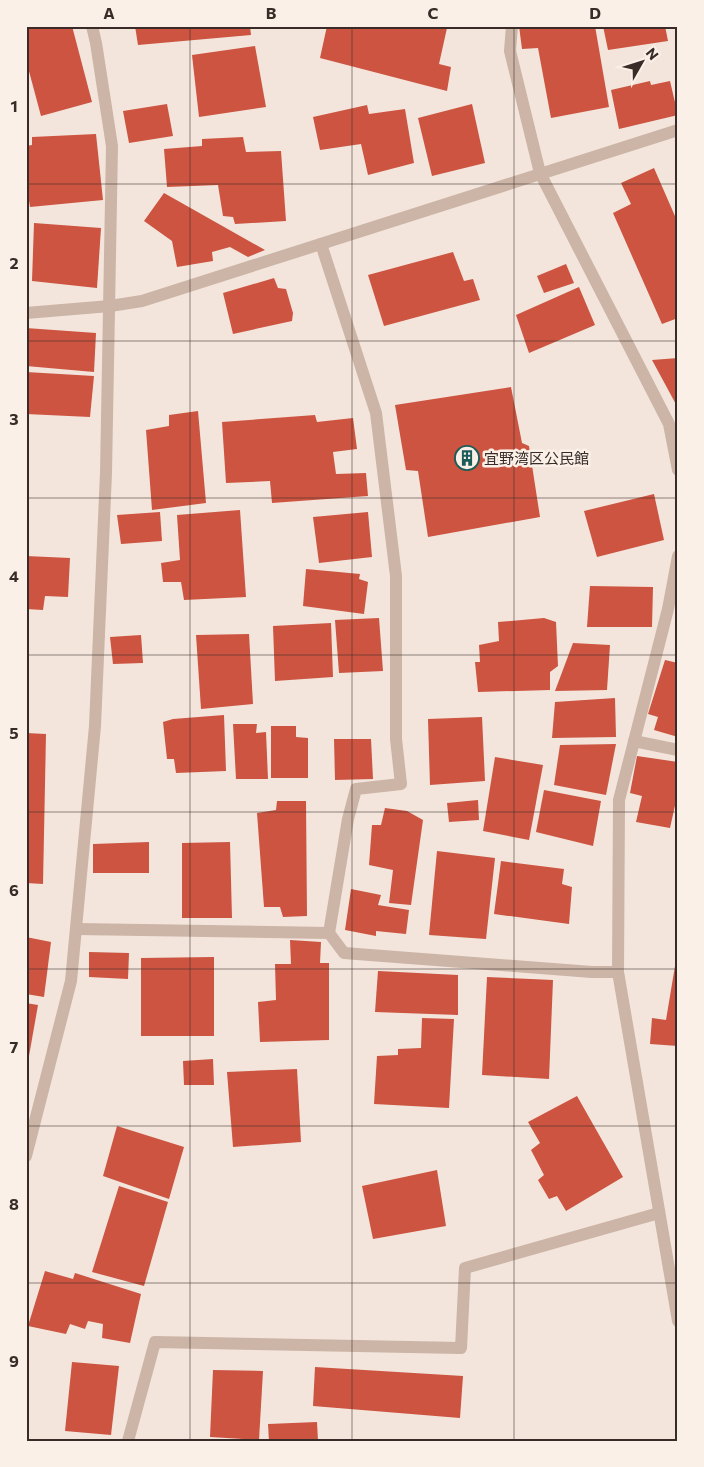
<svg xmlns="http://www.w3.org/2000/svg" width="704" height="1467" viewBox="0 0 704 1467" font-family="Commissioner,'Noto Sans JP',sans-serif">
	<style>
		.building { fill: #cc5441 }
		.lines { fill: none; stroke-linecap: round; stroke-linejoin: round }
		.minor { stroke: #ccb4a7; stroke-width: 12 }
		.grid { fill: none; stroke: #382b28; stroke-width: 1; stroke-opacity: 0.55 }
		.labels { text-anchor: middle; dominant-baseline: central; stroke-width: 5; stroke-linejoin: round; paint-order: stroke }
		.poi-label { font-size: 15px; fill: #382b28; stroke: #faf0e8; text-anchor: start }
		.neatline { fill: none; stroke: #382b28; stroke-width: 2 }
		.grid-label { font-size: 16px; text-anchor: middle; font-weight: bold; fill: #382b28 }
	</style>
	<rect width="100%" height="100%" fill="#f3e5db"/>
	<g class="building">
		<path d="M26 26H72L92 102 41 116 26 60Z"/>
		<path d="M135 26H250L251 35 138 45Z"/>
		<path d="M327 26H440L447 28 439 64 451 67 447 91 320 58Z"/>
		<path d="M519 26H595L609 107 551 118 538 48 522 49Z"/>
		<path d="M603 26H665L668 41 608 50Z"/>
		<path d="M255 46 266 107 199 117 192 55Z"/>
		<path d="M650 81 651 85 670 81 678 115 619 129 611 90Z"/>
		<path d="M167 104 173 136 129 143 123 111Z"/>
		<path d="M472 104 485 163 432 176 418 118Z"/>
		<path d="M367 105 369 114 405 109 414 163 368 175 361 144 320 150 313 117Z"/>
		<path d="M96 134 103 200 30 207 28 194H26V146L32 145V137Z"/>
		<path d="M243 137 246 152 281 151 286 221 235 224 233 217 223 216 218 185 167 187 164 149 202 146V139Z"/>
		<path d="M654 168 678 223V318L662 324 613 213 631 204 621 183Z"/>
		<path d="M164 193 265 250 248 257 230 247 212 252 213 261 177 267 172 241 144 221Z"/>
		<path d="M34 223 101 228 97 288 32 281Z"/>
		<path d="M453 252 464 281 473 279 480 300 384 326 368 275Z"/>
		<path d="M566 264 574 283 544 293 537 276Z"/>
		<path d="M274 278 278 288 286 289 293 313 292 321 233 334 223 293Z"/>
		<path d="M579 287 595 325 529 353 516 315Z"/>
		<path d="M26 328 96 333 94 372 26 366Z"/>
		<path d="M678 358V408L652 360Z"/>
		<path d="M26 372 94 376 90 417 26 414Z"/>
		<path d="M511 387 522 443 529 446 540 517 428 537 418 471 406 470 395 405Z"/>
		<path d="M198 411 206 503 152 510 146 430 169 426V415Z"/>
		<path d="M315 415 317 422 353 418 357 449 333 452 336 474 366 473 368 496 272 503 270 481 226 483 222 422Z"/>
		<path d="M654 494 664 540 597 557 584 511Z"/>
		<path d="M240 510 246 597 184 600 181 582H163L161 563 180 560 177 515Z"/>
		<path d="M160 512 162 541 121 544 117 515Z"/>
		<path d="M368 512 372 557 319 563 313 517Z"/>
		<path d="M26 556 70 558 68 597 45 596 43 610 26 609Z"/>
		<path d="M306 569 360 574 359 579 368 582 364 614 303 606Z"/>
		<path d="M590 586 653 587 652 627H587Z"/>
		<path d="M379 618 383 671 339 673 335 620Z"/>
		<path d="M544 618 556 622 558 666 550 672V690L478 692 475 662H480L479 645 499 641 498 622Z"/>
		<path d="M331 623 333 677 275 681 273 626Z"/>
		<path d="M249 634 253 704 201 709 196 635Z"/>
		<path d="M141 635 143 663 113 664 110 637Z"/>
		<path d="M573 643 610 645 607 690 555 691Z"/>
		<path d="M665 660 678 663V737L654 730 658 717 648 714Z"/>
		<path d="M615 698 616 737 552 738 555 702Z"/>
		<path d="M224 715 226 771 176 773 174 759H167L163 722 173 719Z"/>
		<path d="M482 717 485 781 430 785 428 719Z"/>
		<path d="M233 724H257L256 733 266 732 268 779H236Z"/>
		<path d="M271 726H296V737L308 738V778H271Z"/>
		<path d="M26 733 46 734 43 884 26 883Z"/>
		<path d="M334 739H371L373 779 335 780Z"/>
		<path d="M616 744 606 795 554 785 560 745Z"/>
		<path d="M637 756 678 762V792L670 828 636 822 642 796 630 793Z"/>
		<path d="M495 757 543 765 529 840 483 831Z"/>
		<path d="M544 790 601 801 593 846 536 832Z"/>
		<path d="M478 800 479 820 449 822 447 803Z"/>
		<path d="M277 801H306L307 916 283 917 280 907H264L257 813 276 810Z"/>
		<path d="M385 808 407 811 423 820 411 905 389 903 393 870 369 865 372 825H381Z"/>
		<path d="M149 842V873H93V844Z"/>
		<path d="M230 842 232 918H182V843Z"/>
		<path d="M437 851 495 858 486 939 429 935Z"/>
		<path d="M501 861 564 869 562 884 572 887 569 924 494 914Z"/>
		<path d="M351 889 381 895 378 905 409 910 406 934 376 931V936L345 930Z"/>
		<path d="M26 937 51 942 44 997 26 994Z"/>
		<path d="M290 940 321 942 320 963H329V1040L260 1042 258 1002 276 1000 275 964H291Z"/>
		<path d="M89 952 129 953 128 979 89 977Z"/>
		<path d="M677 954 678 1046 650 1044 652 1018 666 1020Z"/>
		<path d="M214 957V1036H141V958Z"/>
		<path d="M378 971 458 975V1015L375 1012Z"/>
		<path d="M487 977 553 980 549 1079 482 1075Z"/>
		<path d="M26 1003 38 1005 29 1056 26 1055Z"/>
		<path d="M422 1018 454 1019 449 1108 374 1104 377 1056 398 1055V1049L421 1048Z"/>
		<path d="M213 1059 214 1085H184L183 1061Z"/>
		<path d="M297 1069 301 1142 233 1147 227 1072Z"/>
		<path d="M577 1096 623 1177 566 1211 557 1196 549 1199 538 1180 544 1175 531 1150 540 1143 528 1122Z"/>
		<path d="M117 1126 184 1147 169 1199 103 1176Z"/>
		<path d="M437 1170 446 1226 373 1239 362 1186Z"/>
		<path d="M119 1186 168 1202 144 1286 92 1272Z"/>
		<path d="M45 1271 73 1279 75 1273 141 1294 130 1343 102 1338 103 1324 88 1321 85 1329 70 1324 66 1334 28 1326Z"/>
		<path d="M72 1362 119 1366 111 1435 65 1431Z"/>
		<path d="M315 1367 463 1376 460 1418 313 1406Z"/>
		<path d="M213 1370 263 1371 259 1440 210 1437Z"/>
		<path d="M317 1422 318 1441H269L268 1424Z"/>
	</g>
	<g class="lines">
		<g class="minor">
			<path d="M512 26 510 51 540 173 669 424 678 470"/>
			<path d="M321 244 376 413 396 576V739L401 784 356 789 348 819 329 933"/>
			<path d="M26 313 110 306 142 301 678 130"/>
			<path d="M678 556 668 609 619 800 618 972 678 1321"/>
			<path d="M634 741 678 750"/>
			<path d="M76 929 329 933 344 953 592 972H618"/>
			<path d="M26 1156 71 981 95 726 106 473 112 146 96 43 92 26"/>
			<path d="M128 1441 155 1342 461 1348 465 1268 659 1213"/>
		</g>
	</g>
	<path class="grid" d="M190 26V1441M352 26V1441M514 26V1441M26 184H678M26 341H678M26 498H678M26 655H678M26 812H678M26 969H678M26 1126H678M26 1283H678"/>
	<defs>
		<symbol id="building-ring" viewBox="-11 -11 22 22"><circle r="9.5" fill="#faf0e8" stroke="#1b5c59" stroke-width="1.5"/><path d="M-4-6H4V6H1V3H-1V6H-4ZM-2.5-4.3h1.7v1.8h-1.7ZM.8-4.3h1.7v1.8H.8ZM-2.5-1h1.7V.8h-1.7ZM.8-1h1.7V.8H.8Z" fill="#1b5c59"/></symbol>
	</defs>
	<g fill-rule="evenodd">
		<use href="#building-ring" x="453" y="444" width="28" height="28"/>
	</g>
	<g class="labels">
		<g class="poi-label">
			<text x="484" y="458">宜野湾区公民館</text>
		</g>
	</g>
	<rect width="704" height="1467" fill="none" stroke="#faf0e8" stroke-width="55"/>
	<g transform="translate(642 62) rotate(51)" stroke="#faf0e8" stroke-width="4" paint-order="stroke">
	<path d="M0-4L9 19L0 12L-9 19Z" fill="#382b28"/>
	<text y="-8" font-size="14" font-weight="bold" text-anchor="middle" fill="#382b28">N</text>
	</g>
	<rect x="28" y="28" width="648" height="1412" class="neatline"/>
	<g class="grid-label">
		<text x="109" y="19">A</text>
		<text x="271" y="19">B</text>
		<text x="433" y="19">C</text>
		<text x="595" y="19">D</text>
		<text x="14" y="112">1</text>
		<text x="14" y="269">2</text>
		<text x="14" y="425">3</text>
		<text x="14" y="582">4</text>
		<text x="14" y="739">5</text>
		<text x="14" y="896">6</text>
		<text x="14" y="1053">7</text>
		<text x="14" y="1210">8</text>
		<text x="14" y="1367">9</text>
	</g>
</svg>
